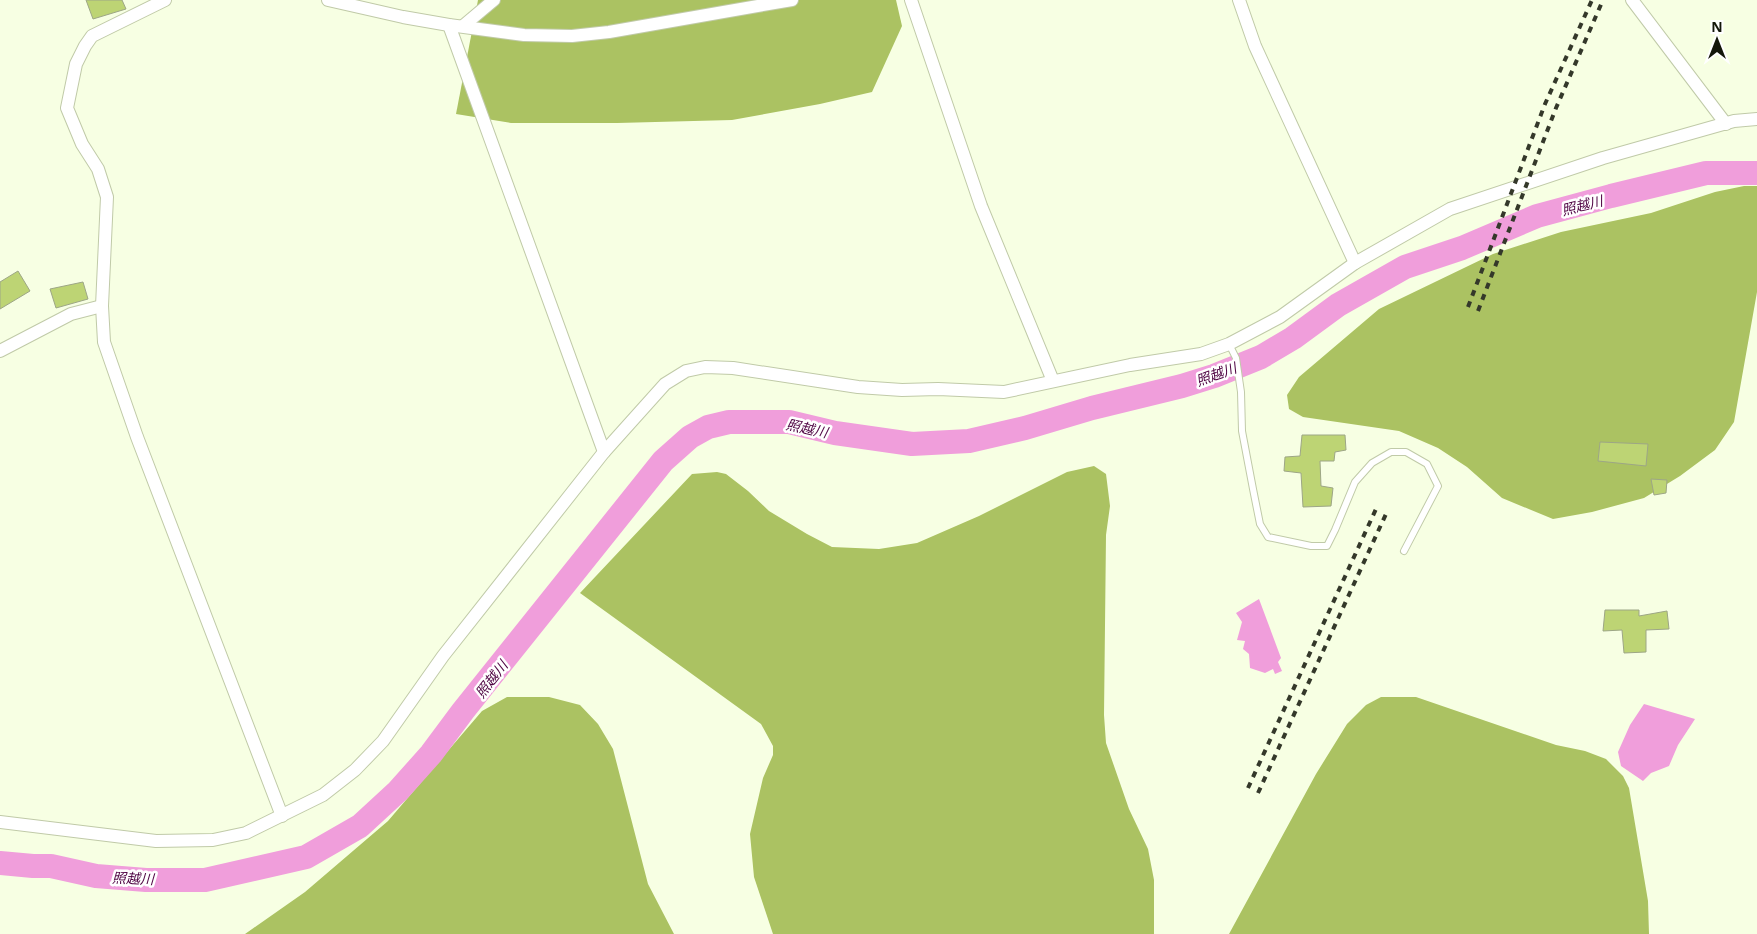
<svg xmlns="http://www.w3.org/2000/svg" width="1757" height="934" viewBox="0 0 1757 934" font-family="'Open Sans','Noto Sans JP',sans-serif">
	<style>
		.forest { fill: #abc262 }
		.water { fill: #f09edb }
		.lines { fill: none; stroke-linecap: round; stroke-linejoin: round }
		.river { stroke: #f09edb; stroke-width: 24 }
		.building { fill: #bdd474; stroke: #9da686 }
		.lane-casing { stroke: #c0caa8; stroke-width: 8 }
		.street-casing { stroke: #c0caa8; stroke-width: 14 }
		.lane { stroke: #fff; stroke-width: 6 }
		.street { stroke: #fff; stroke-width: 12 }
		.rail { stroke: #34382a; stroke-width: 4; stroke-dasharray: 6 6; stroke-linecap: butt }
		.labels { text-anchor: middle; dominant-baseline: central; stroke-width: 5; stroke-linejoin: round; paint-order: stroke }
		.water-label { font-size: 14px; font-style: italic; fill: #4e0342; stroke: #fff }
	</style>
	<rect width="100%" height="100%" fill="#f7ffe3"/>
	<g class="forest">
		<path d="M478 0H896L902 26 872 92 820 104 732 120 617 123H511L456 114Z"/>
		<path d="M1744 186H1757V292L1734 422 1715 450 1680 476 1644 498 1592 512 1553 519 1502 498 1467 467 1438 448 1399 431 1303 417 1289 409 1287 395 1299 377 1379 309 1493 254 1561 232 1651 213 1715 192Z"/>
		<path d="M1094 466 1106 474 1110 506 1106 535 1104 715 1106 743 1129 809 1148 849 1154 880V934H773L754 877 750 834 763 778 773 755V746L761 724 580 593 692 474 717 472 726 474 748 491 769 511 807 534 832 547 879 549 917 543 979 516 1067 472Z"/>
		<path d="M507 697H549L580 705 598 724 613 749 648 884 674 934H245L305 892 388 821 482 711Z"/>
		<path d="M1381 697H1416L1556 745 1585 751 1606 759 1623 776 1629 788 1648 901 1649 934H1229L1316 774 1347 724 1366 705Z"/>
	</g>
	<g class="water">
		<path d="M1259 599 1281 658 1278 662 1282 671 1275 674 1273 669 1265 673 1250 668 1249 654 1243 649 1245 641 1237 640 1242 622 1236 613Z"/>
		<path d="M1644 704 1695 719 1678 745 1669 766 1651 773 1643 781 1621 766 1618 752 1630 725Z"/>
	</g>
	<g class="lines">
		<path class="river" d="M0 863 33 866H51L96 876 146 880H205L306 857 360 826 398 791 431 754 463 711 663 461 690 437 708 427 729 422H789L835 433 912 444 969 441 1025 428 1092 408 1182 386 1214 376 1261 357 1293 338 1338 305 1405 267 1462 248 1537 216 1611 196 1706 173H1757"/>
	</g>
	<g class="building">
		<path d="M86 0H122L126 9 93 19Z"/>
		<path d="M18 271 30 291 0 309V282Z"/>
		<path d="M83 282 88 299 56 308 50 289Z"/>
		<path d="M1302 435H1345L1346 450 1335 452 1334 461H1320L1321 486 1333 488 1331 506 1303 507 1301 473 1284 471 1285 457 1300 456Z"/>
		<path d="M1600 442 1648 444 1646 466 1598 461Z"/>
		<path d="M1651 479 1667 480 1666 493 1654 495Z"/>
		<path d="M1605 610H1639V616L1667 611 1669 629 1646 630V652L1624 653 1622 630 1603 631Z"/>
	</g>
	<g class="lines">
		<defs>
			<path id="lane" d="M1229 344 1236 358 1241 392 1242 431 1253 489 1260 524 1268 537 1311 546H1327L1335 530 1355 482 1372 463 1391 452H1406L1427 464 1438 486 1404 551"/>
			<g id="street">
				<path d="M165 0 92 36 85 46 76 64 67 108 82 144 98 169 107 197 102 306 104 342 137 437 282 816"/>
				<path d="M328 0 403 17 449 25 524 35 572 36 609 32 792 0"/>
				<path d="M911 0 981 206 1053 381"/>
				<path d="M1239 0 1255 46 1355 263"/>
				<path d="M1632 0 1726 124"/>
				<path d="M449 25 604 452"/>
				<path d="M463 26 494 0"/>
				<path d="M0 351 71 314 102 306"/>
				<path d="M0 822 156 841 213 840 246 833 323 795 355 770 383 741 443 656 604 452 665 384 686 371 705 367 733 368 858 387 902 390 938 389 1004 392 1130 365 1201 354 1229 344 1280 317 1355 263 1450 209 1603 158 1734 121 1757 119"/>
			</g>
		</defs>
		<use href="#lane" class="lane-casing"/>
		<use href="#street" class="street-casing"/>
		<use href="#lane" class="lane"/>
		<use href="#street" class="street"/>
		<g class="rail">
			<path d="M1468 307 1545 104 1592 0"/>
			<path d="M1478 311 1556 108 1603 0"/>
			<path d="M1248 788 1376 509"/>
			<path d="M1258 793 1386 514"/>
		</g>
	</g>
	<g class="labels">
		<g class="water-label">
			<text transform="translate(1582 205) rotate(-14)">照越川</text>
			<text transform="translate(1216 374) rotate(-20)">照越川</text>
			<text transform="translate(807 428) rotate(12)">照越川</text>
			<text transform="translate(491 679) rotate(-52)">照越川</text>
			<text transform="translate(133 878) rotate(2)">照越川</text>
		</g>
	</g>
	<g transform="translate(1717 40)" stroke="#ffffff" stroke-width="4" paint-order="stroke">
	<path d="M0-4L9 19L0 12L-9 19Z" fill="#14170b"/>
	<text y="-8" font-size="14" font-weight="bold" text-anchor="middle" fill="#14170b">N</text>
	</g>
</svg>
